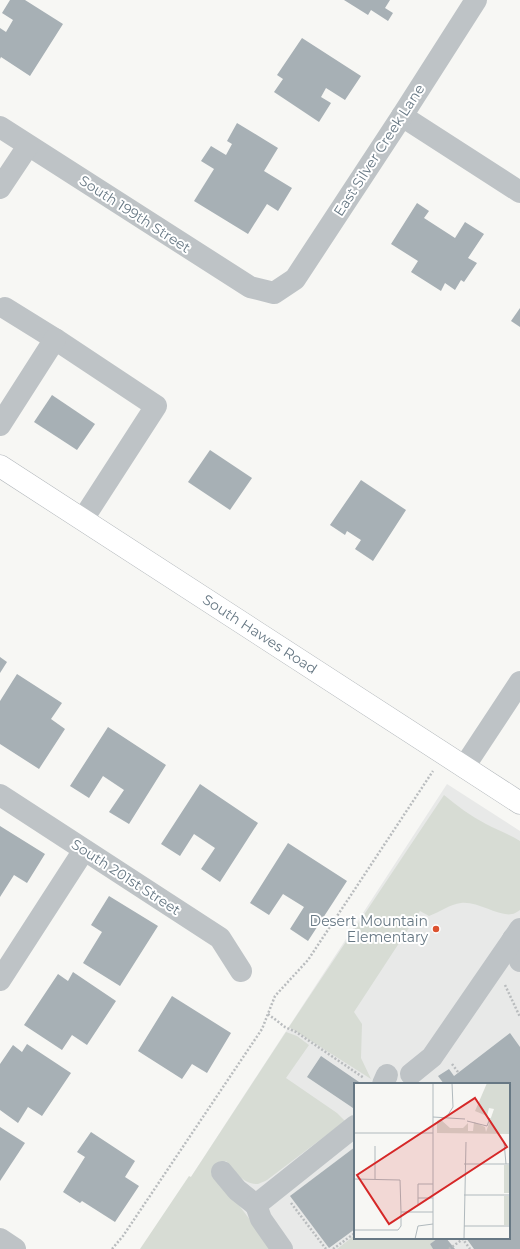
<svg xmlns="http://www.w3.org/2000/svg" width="520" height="1249" viewBox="0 0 520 1249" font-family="Montserrat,sans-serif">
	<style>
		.built { fill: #e8e9e8; fill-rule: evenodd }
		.green { fill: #d7dcd4 }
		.building { fill: #a7b0b5 }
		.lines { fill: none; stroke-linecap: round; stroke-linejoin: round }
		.major-casing { stroke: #b2b7bb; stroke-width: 23 }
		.path { stroke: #b9bcbe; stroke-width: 2.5; stroke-dasharray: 2 2; stroke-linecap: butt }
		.minor { stroke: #bec3c6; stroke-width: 22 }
		.major { stroke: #fff; stroke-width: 22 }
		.poi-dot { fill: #dc522f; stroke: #fff; stroke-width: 1.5 }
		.labels { text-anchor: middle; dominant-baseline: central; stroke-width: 4; stroke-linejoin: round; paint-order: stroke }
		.street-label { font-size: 14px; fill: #677884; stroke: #fff }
		.poi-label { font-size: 14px; fill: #677884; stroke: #fff; text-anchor: end }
		.inset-road { fill: none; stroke: #b0b9bd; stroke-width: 1 }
		.view { fill: #d62828; fill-opacity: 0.15; stroke: #d62828; stroke-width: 2 }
		.inset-edge { fill: none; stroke: #677884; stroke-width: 2 }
	</style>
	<rect width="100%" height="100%" fill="#f7f7f4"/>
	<path class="built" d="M447 784 520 831V1249H144ZM355 1084H509V1238H355Z"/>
	<g class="green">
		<path d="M444 795C457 806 471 816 486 824 497 830 509 834 520 841V910C517 912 514 914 512 914 499 917 478 901 461 903 450 904 440 912 429 916L420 911 354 1012 362 1024 361 1058 371 1079 289 1027Z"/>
		<path d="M286 1032 297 1036 309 1045 286 1078 337 1113 345 1121 267 1180C265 1181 261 1183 258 1184 244 1185 234 1171 226 1161L213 1171 272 1249H140L189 1176 191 1177Z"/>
		<path d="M355 1235V1238H438L430 1244 433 1249H337Z"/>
	</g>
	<g class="building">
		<path d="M10 0H25L63 24 30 76 1 57 0 59V28L6 32 13 20 2 13Z"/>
		<path d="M344 0H390L385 8 393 13 388 21 371 10 368 15Z"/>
		<path d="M302 38 361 76 345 100 326 88 321 97 331 103 319 122 274 92 283 79 277 75Z"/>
		<path d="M237 123 278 148 264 171 292 188 278 211 267 204 248 234 194 201 214 169 201 161 211 146 226 155 232 144 227 141Z"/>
		<path d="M417 203 429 211 424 218 455 238 465 222 484 234 468 258 477 263 464 282 461 280 455 290 445 283 441 291 411 272 418 261 391 244Z"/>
		<path d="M520 308V327L511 321Z"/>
		<path d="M52 395 95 424 77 450 34 422Z"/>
		<path d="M210 450 252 478 230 510 188 482Z"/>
		<path d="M361 480 406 510 373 561 355 549 361 540 347 531 345 535 330 525Z"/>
		<path d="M0 657 7 662 0 673Z"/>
		<path d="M17 674 62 703 51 719 65 729 39 769 0 744V701Z"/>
		<path d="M108 727 166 765 129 824 109 812 124 790 103 776 89 798 70 786Z"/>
		<path d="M200 784 258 823 220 882 201 869 215 848 194 834 180 856 161 844Z"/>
		<path d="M0 826 45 854 27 883 14 875 0 897Z"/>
		<path d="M288 843 347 881 308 941 290 929 304 907 283 894 269 915 250 903Z"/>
		<path d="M109 896 158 926 120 986 83 963 102 932 91 925Z"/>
		<path d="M73 972 116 1001 87 1045 72 1035 62 1050 24 1025 58 974 68 981Z"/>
		<path d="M172 996 231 1033 207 1073 192 1064 182 1079 138 1051Z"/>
		<path d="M510 1033 520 1047V1249H474L466 1238H509V1084H444L438 1076 449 1069 454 1076Z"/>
		<path d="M27 1044 71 1073 42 1116 28 1107 18 1123 0 1110V1064L13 1045 22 1052Z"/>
		<path d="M321 1056 362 1084H355V1104L353 1108 307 1077Z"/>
		<path d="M0 1127 25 1143 0 1181Z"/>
		<path d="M91 1132 135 1161 125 1177 139 1186 115 1222 82 1201 80 1203 63 1192 85 1157 77 1152Z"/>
		<path d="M355 1147V1229L329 1248 290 1196Z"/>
		<path d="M438 1238H446L455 1249H433L430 1244Z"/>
	</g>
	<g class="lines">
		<defs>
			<path id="major" d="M0 466 520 803"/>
		</defs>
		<use href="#major" class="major-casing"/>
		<g class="path">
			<path d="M505 985 520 1017"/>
			<path d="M268 1014 285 1027 296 1032 364 1078"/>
			<path d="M452 1064 458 1072"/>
			<path d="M291 1203 326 1249"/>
			<path d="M462 1238 470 1249"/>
			<path d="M112 1249 123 1236 262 1029 275 996 308 960 433 771"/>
			<path d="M333 1249 355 1233"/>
			<path d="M449 1249 463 1239"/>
		</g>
		<g class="minor">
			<path d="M402 116 520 192"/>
			<path d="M0 127 250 287 274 293 295 279 402 116 476 0"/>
			<path d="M0 188 28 146"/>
			<path d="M5 308 55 339 156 406 83 519"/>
			<path d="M0 425 55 339"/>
			<path d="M464 767 520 682"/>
			<path d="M0 795 220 938 241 971"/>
			<path d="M513 939 520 961"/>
			<path d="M0 980 84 850"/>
			<path d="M411 1074 432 1057 520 929"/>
			<path d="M383 1084 387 1075"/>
			<path d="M222 1172 237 1190 256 1205"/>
			<path d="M0 1239 15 1249"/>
			<path d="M282 1249 261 1219 256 1205 355 1126"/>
		</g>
		<use href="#major" class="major"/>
	</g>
	<circle class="poi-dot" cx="436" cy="929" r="4"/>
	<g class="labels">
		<g class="street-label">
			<text transform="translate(379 150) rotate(-57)">East Silver Creek Lane</text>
			<text transform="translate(135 214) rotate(33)">South 199th Street</text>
			<text transform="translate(260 634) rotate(33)">South Hawes Road</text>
			<text transform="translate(126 877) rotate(33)">South 201st Street</text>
		</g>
		<g class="poi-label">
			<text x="428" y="921">Desert Mountain<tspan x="428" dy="16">Elementary</tspan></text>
		</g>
	</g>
	<g transform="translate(354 1083)">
		<rect width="156" height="156" fill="#f7f7f4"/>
		<path d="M133 0H156V51L83 50V38L86 36 96 45H109L114 40V48H119L120 39 131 44 132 49 140 26 135 25 133 33 121 28ZM150 82H156V110H150ZM150 113H156V142H150Z" fill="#d7dcd4"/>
		<path class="inset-road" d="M79 0V156M79 34 111 36M92 35 99 24 98 0M113 38 133 43 136 35M0 50H79M150 59 152 81M21 63V96M110 81H156M0 96 46 97 47 129V143L44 147H0M110 112H156M64 115H79M64 121V101H79M47 129H79M110 143H156M61 156 64 143 79 141M110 156 112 59"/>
		<path class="view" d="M121 15 153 64 35 141 3 92Z"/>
		<rect width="156" height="156" class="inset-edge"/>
	</g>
</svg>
